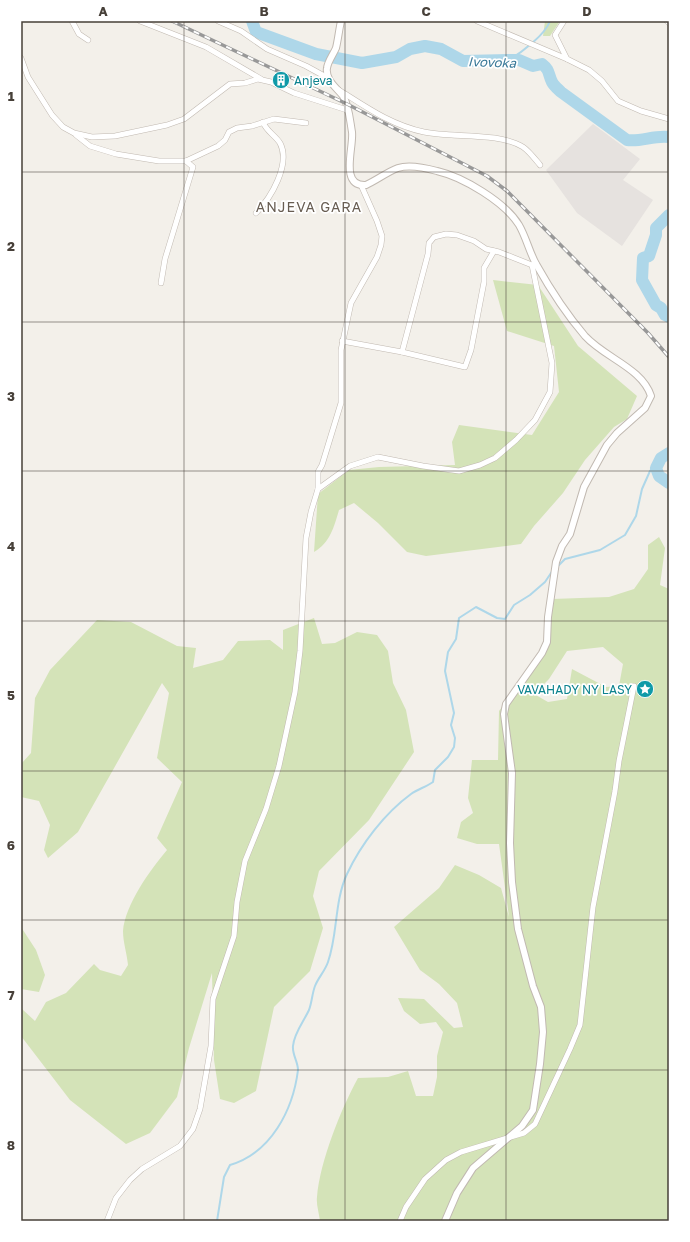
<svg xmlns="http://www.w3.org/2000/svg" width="690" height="1242" viewBox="0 0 690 1242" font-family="'Golos Text',sans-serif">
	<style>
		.industrial { fill: #e6e2df }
		.green { fill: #d4e3b8; fill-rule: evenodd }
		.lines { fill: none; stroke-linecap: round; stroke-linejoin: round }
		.stream { stroke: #aed7e9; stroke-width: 2 }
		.river { stroke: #aed7e9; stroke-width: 12 }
		.minor-casing { stroke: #c1b9b1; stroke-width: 6 }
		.tertiary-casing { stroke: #c1b9b1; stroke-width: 8 }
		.minor { stroke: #fff; stroke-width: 5 }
		.tertiary { stroke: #fff; stroke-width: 6 }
		.rail-casing { stroke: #989898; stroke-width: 3.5 }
		.rail { stroke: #fff; stroke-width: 2; stroke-dasharray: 6; stroke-linecap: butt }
		.grid { fill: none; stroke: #474039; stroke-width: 1; stroke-opacity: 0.55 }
		.labels { text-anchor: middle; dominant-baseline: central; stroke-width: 3.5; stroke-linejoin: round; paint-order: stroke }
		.culture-label { font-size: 12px; fill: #0d838f; stroke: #fff; text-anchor: start }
		.water-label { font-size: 13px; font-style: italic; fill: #3a7998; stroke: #fff }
		.quarter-label { font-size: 14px; letter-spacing: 1px; fill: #685d52; stroke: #fff }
		.neatline { fill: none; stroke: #474039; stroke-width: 1.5 }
		.grid-label { font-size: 13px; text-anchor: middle; font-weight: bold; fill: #474039 }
	</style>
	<rect width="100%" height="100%" fill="#f3f0ea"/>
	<path class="industrial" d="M593 124 640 159 623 180 653 200 622 246 577 213 546 170Z"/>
	<g class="green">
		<path d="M545 21H560L550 36H543Z"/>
		<path d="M493 280 538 285 578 346 637 396 627 419 614 427 585 460 563 493 534 526 521 544 426 556 407 552 378 523 354 503 339 510C334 527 330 543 314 552L318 494 349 470 379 467 455 465 452 442 459 425 532 435 559 392 554 346 507 331Z"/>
		<path d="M659 537 665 548 660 585 669 589V1221H320C319 1213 316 1204 317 1197 320 1161 341 1109 358 1078L388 1077 408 1071 416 1096H433L437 1077V1056L443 1032 436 1022 420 1024 404 1011 398 998 424 999 454 1028 463 1027 457 1003 439 984 420 970 394 927 439 888 455 865 479 875 501 888 509 917 499 844H477L457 838 461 822 473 813 468 798 472 760H498L499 711 542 653 552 599 609 597 634 589 648 569V545ZM603 647 623 664 619 686 606 687 572 669 567 699 548 702 534 694 549 679 567 651Z"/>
		<path d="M314 618 322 644 335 643 357 632 377 635 388 651 393 683 406 710 414 752 369 820 319 871 313 896 323 928 310 971 274 1007 256 1091 234 1103 220 1099 214 1060 212 973 189 1048 177 1097 150 1133 126 1144 70 1100 21 1036V1005L22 1009 35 1021 46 1002 66 993 94 964 100 970 121 976 128 965C127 954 123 942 123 931 125 905 150 870 167 850L157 838 182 782 157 758 169 693 162 683 78 832 48 858 44 850 50 825 39 801 21 797V764L31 753 35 698 50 670 97 620 131 622 177 646 196 648 193 668 223 660 238 641 270 640 283 650V630Z"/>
		<path d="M21 927 36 950 45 975 39 992 21 989Z"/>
	</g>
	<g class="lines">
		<g class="stream">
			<path d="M509 60C522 52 545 35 550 21"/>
			<path d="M557 567 565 559 600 550 625 535 636 516 642 489 650 471 658 463"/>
			<path d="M217 1221 224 1177 230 1165C271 1153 293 1110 298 1070 298 1062 292 1054 293 1046 294 1033 304 1021 309 1010 312 1002 312 994 315 986 318 978 325 971 328 962 338 934 334 902 347 874 361 844 385 813 411 794 418 789 426 787 433 782L435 770 448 757 454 747 455 738 451 725 454 713 445 671 448 652 456 639 459 618 476 607 497 618 505 619 514 605 530 595 545 582 553 570"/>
		</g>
		<g class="river">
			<path d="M252 21 256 32 316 54 362 63 396 57 410 49 425 46 441 49 463 61 509 60H519L533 66 542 64C550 70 548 74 552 82 554 86 558 89 561 92L627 140C641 142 654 135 669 137"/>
			<path d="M669 215 656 228V235L649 256 643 258 642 280 656 305 661 308 665 315 669 317"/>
			<path d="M669 453 661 458 656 468 659 476 669 483"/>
		</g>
		<defs>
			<g id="minor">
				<path d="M72 21 79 34 88 40"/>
				<path d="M140 21 206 47 261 79"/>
				<path d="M218 21 241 31 267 49 306 66 328 78"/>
				<path d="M477 21 567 59"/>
				<path d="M564 21 555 35 567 59 589 70 602 81 618 101 641 111 669 119"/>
				<path d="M667 21 669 23"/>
				<path d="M21 58 28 77 52 115 63 127 74 133 92 137 115 136 167 125 184 119 230 84 245 83 258 79 271 82 294 93 347 110"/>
				<path d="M339 90C366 107 391 125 424 132 453 138 499 132 523 147 529 151 535 159 540 165"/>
				<path d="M76 135 90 146 116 154 159 161H186L218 146 225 140 229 132 237 128 252 126 274 119 306 123"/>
				<path d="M256 213C271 198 291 164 280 143 275 135 266 131 263 122"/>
				<path d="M161 283 165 259 193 167 186 161"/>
				<path d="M342 341 402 352 465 367 471 350 484 282V268L494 251"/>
				<path d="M402 352 428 254 429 243 434 237 446 234 457 235 474 241 486 249 499 252 532 265"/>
				<path d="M318 489V472L322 465 341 403V350L351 303 377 257 381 245 382 236 377 221 361 185"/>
				<path d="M107 1221 116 1198 130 1180 142 1169 180 1146 193 1129 200 1109 211 1046 213 999 234 936 237 902 245 861 266 809 279 766 295 692 300 651 306 538 311 512 318 489 350 466 378 457 423 466 459 471 480 465 495 458 516 440 535 420 550 392 552 363 532 265 536 263"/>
				<path d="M400 1221 406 1207 425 1179 446 1160 461 1152 524 1133 535 1124 570 1049 580 1025 593 907 615 791 619 761 634 686"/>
			</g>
			<path id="tertiary" d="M341 21C339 30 338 40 336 48 333 55 328 61 327 68 325 80 337 88 343 96 349 105 350 121 352 132 354 147 339 187 366 185 377 180 387 172 398 168 410 164 426 168 437 171 463 177 505 202 519 225 526 237 529 251 536 264 550 289 567 315 585 336 605 358 642 368 651 396L645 408 617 433 607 445 584 487 570 534 562 546 556 562 548 617 547 642 542 653 506 704 504 714 512 773 510 843 512 882 518 929 533 986 541 1007 543 1032 540 1064 533 1110 522 1126 473 1168 457 1193 445 1221"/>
		</defs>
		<use href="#minor" class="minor-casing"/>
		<use href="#tertiary" class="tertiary-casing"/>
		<use href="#minor" class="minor"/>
		<use href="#tertiary" class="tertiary"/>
		<defs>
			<path id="rail" d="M172 21 347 104 487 176 507 191 648 333 669 357"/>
		</defs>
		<use href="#rail" class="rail-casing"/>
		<use href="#rail" class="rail"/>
	</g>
	<path class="grid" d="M184 21V1221M345 21V1221M506 21V1221M21 172H669M21 322H669M21 471H669M21 621H669M21 771H669M21 920H669M21 1070H669"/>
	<defs>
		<symbol id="building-disc" viewBox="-11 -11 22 22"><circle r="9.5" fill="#0f9aa8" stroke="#fff"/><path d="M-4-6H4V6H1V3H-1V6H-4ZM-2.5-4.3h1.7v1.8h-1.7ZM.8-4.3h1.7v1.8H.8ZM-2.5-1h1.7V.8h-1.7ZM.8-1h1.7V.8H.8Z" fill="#fff"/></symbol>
		<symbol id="sight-disc" viewBox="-11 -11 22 22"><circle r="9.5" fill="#0f9aa8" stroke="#fff"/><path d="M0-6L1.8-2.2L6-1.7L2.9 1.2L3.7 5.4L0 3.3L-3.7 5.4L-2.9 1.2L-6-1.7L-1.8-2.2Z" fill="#fff"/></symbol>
	</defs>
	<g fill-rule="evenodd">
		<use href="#building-disc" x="271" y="70" width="20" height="20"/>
		<use href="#sight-disc" x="635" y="679" width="20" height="20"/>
	</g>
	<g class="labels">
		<g class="culture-label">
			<text x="294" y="80">Anjeva</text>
			<text x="632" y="689" text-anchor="end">VAVAHADY NY LASY</text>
		</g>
		<g class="water-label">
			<text transform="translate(492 62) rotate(2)">Ivovoka</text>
		</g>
		<g class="quarter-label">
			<text x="309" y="206">ANJEVA GARA</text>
		</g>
	</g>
	<rect width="690" height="1242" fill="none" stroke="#ffffff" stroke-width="44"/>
	<rect x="22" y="22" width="646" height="1198" class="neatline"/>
	<g class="grid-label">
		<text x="103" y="16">A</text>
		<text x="264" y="16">B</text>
		<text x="426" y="16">C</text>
		<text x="587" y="16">D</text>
		<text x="11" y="101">1</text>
		<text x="11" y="251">2</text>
		<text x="11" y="401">3</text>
		<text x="11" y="551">4</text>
		<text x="11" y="700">5</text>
		<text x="11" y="850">6</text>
		<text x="11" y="1000">7</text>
		<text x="11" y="1150">8</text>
	</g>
</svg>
